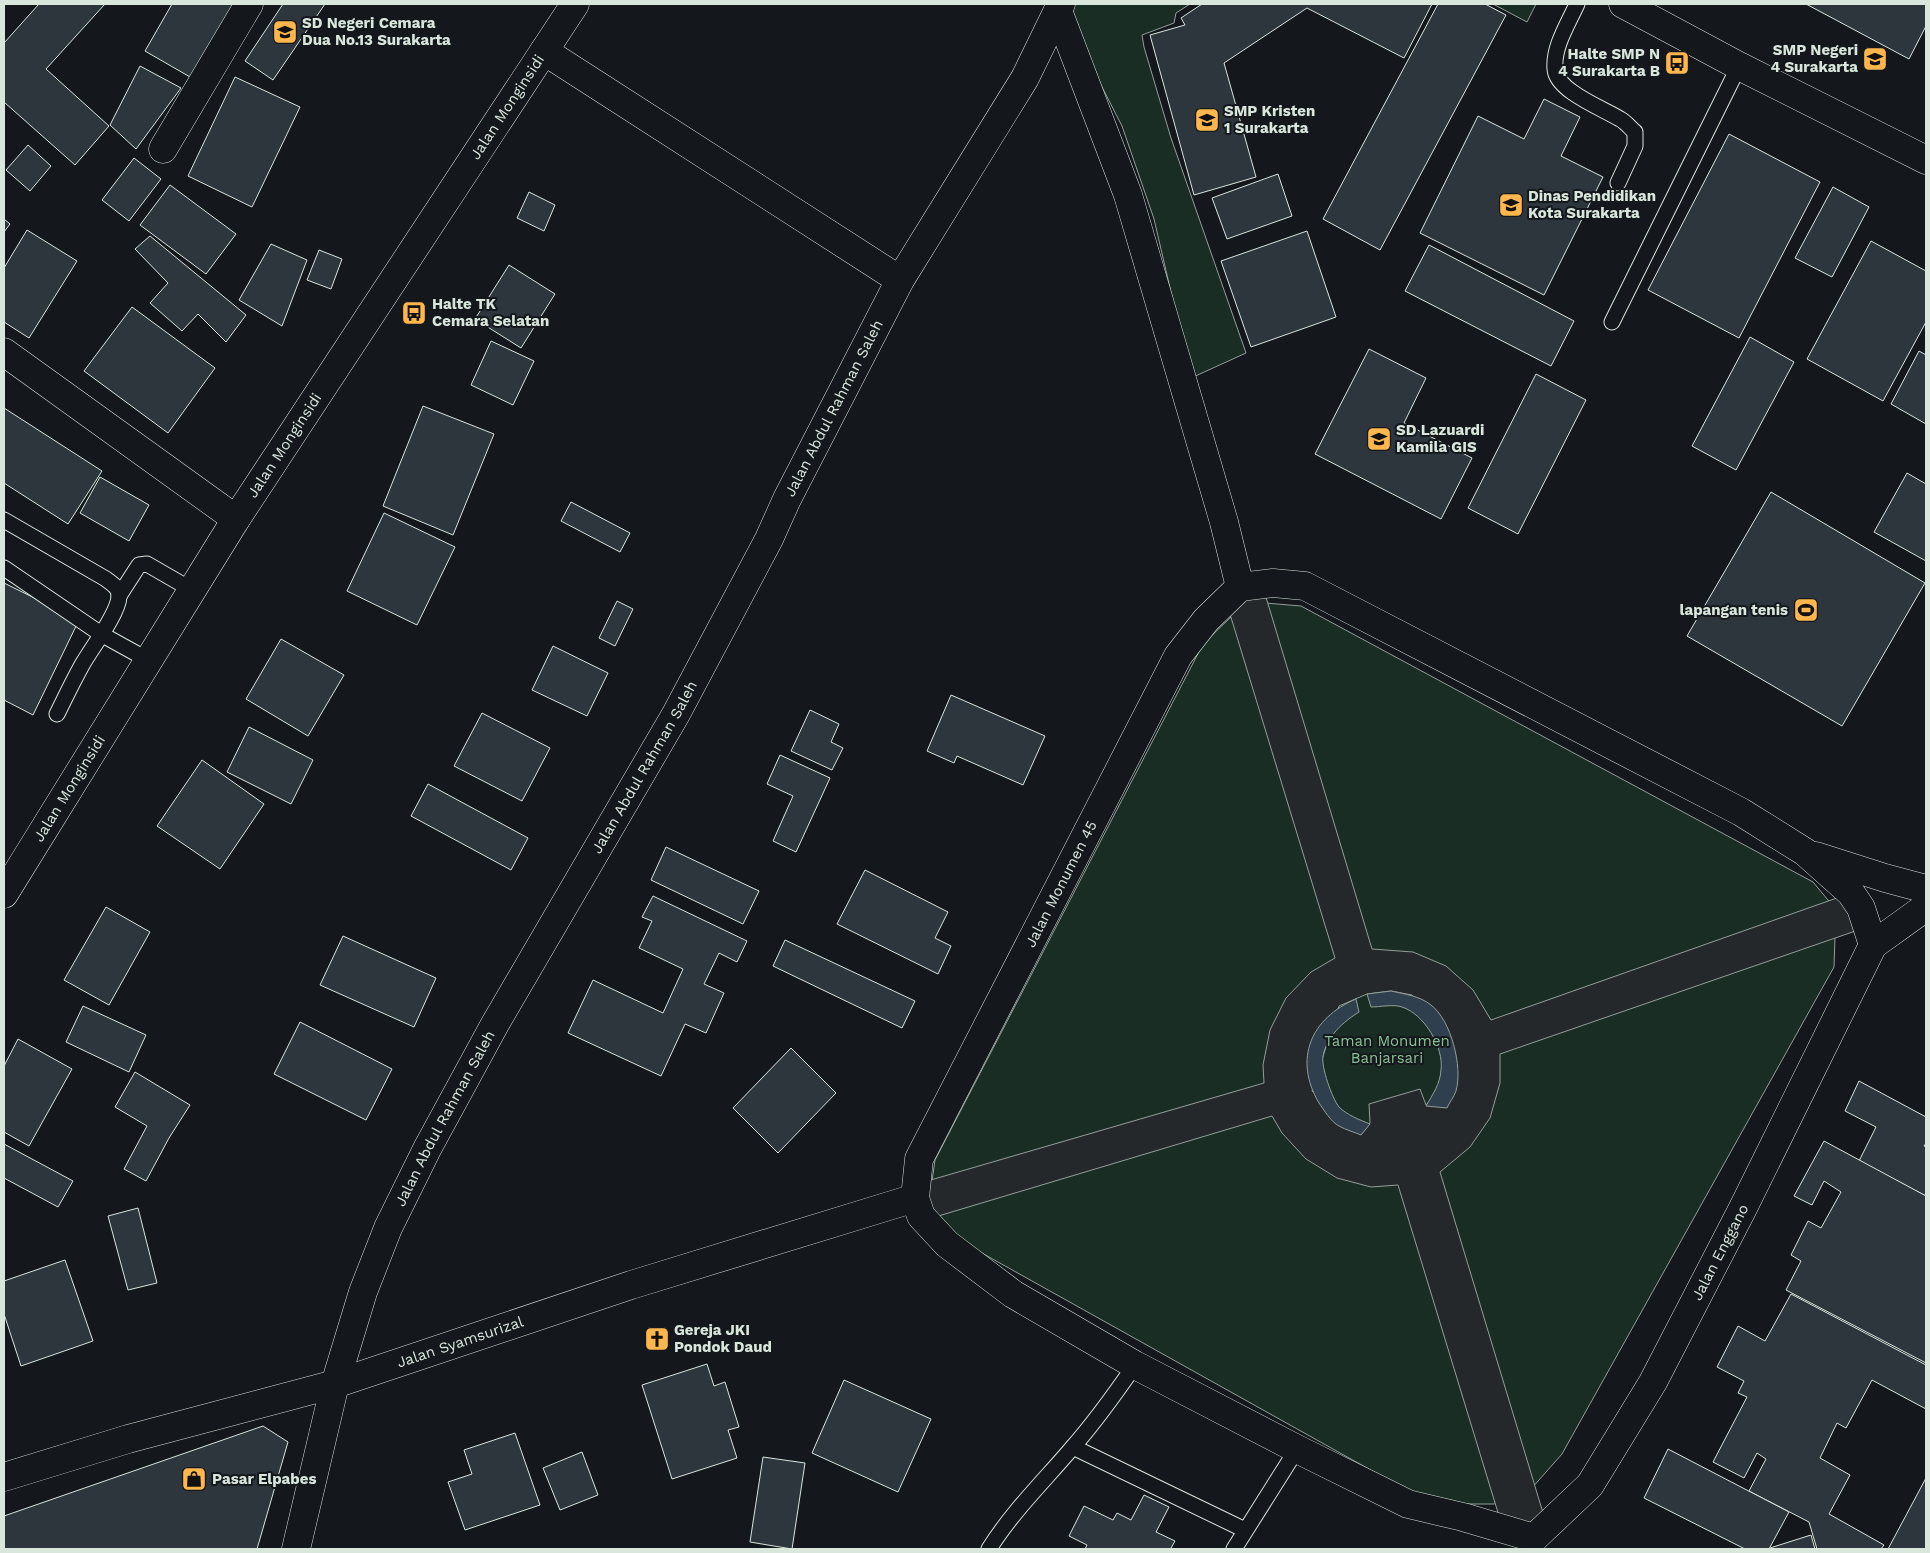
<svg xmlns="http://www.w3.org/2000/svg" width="1930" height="1553" viewBox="0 0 1930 1553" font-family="'Work Sans',sans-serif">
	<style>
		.green { fill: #1a2d24; stroke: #939e99 }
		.parking { fill: #24282b; stroke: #939e99; fill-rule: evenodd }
		.water { fill: #2f3f4d; stroke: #939e99 }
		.building { fill: #2c363c; stroke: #d8e6dc }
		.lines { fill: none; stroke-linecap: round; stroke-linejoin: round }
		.lane-casing { stroke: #d8e6dc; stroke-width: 17 }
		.street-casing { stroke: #d8e6dc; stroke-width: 29 }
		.secondary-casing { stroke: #d8e6dc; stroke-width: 29 }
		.lane { stroke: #14181c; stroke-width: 15 }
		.street { stroke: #14181c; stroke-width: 28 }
		.secondary { stroke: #14181c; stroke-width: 28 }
		.labels { text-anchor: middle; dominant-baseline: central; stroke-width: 4; stroke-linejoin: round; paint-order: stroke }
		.poi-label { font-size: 15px; font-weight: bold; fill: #d8e6dc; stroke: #14181c; text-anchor: start }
		.street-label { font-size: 15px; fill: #d8e6dc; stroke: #14181c }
		.park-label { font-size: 15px; fill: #8ac095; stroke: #14181c }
	</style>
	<rect width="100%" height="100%" fill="#14181c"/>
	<g class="green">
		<path d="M1074 4H1190L1176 13 1174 23 1142 35 1144 47 1171 138 1246 353 1191 378 1154 219 1122 126 1101 85 1069 13Z"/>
		<path d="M1493 4H1536L1527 22Z"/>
		<path d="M1265 603 1301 606 1813 882 1833 906 1835 937 1834 967 1562 1454 1531 1489 1494 1504H1451L1410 1492 955 1238 937 1213 932 1181 935 1160 1203 644 1231 617Z"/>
	</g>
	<path class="parking" d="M1262 584 1372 949 1413 952 1446 966 1473 990 1491 1020 1851 893 1867 927 1500 1054V1083L1490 1118 1470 1147 1440 1172 1547 1526 1503 1529 1398 1185 1371 1187 1337 1178 1306 1159 1282 1133 1272 1116 925 1220 917 1184 1264 1083 1263 1065 1270 1030 1286 998 1311 972 1335 958 1226 601ZM1391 991 1412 995 1458 1066 1426 1105 1420 1089 1369 1104 1370 1123 1361 1135 1312 1091 1339 1006 1367 994Z"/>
	<g class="water">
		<path d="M1391 991C1404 994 1420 996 1431 1005 1451 1020 1463 1067 1456 1091 1454 1097 1449 1103 1447 1108L1426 1106C1433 1094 1440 1084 1441 1070 1444 1047 1424 1014 1402 1007 1394 1004 1380 1007 1371 1007L1367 994Z"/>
		<path d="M1356 999 1359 1012C1343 1022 1327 1036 1323 1056 1321 1067 1332 1098 1339 1107 1347 1115 1360 1120 1370 1124L1361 1135C1354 1132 1346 1130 1339 1126 1331 1122 1324 1110 1319 1103 1293 1059 1311 1018 1356 999Z"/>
	</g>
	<g class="building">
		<path d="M39 4H105L46 69 109 126 75 165 4 102V43Z"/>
		<path d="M172 4H240L197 81 145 51Z"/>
		<path d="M283 4H325L273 80 245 61Z"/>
		<path d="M1202 4H1432L1404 58 1307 8 1224 63 1256 177 1194 195 1150 35 1185 25 1181 18Z"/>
		<path d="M1438 4H1485L1506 15 1380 250 1323 219Z"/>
		<path d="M1806 4H1926V26L1909 59Z"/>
		<path d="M140 66 181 88 136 149 110 125Z"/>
		<path d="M235 77 300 107 252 207 188 176Z"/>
		<path d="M1544 99 1580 117 1561 156 1603 177 1544 295 1420 233 1478 116 1524 139Z"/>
		<path d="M1729 134 1820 182 1739 338 1648 290Z"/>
		<path d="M28 145 51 166 30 191 6 170Z"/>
		<path d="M134 158 161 179 129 221 102 200Z"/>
		<path d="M1278 174 1292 216 1227 239 1212 198Z"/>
		<path d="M170 185 236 234 206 274 140 225Z"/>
		<path d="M1833 187 1869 207 1832 277 1795 258Z"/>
		<path d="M529 192 555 205 544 231 517 218Z"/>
		<path d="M4 219 10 224 4 232Z"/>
		<path d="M27 230 77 261 29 338 4 322V268Z"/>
		<path d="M1307 231 1336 317 1251 347 1221 261Z"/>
		<path d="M150 236 246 315 226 342 198 314 182 331 150 303 168 283 135 249Z"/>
		<path d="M1871 241 1926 271V322L1883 401 1807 359Z"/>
		<path d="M271 244 307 260 282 326 239 300Z"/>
		<path d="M1429 245 1574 321 1551 366 1405 291Z"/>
		<path d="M319 250 342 259 331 289 307 280Z"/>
		<path d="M509 265 555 294 521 348 475 319Z"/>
		<path d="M132 307 215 368 168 433 84 371Z"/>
		<path d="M1750 337 1794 362 1736 470 1692 446Z"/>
		<path d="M491 341 534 361 513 405 471 385Z"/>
		<path d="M1369 349 1426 378 1404 423 1472 458 1441 519 1315 454Z"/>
		<path d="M1919 351 1926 355V424L1891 404Z"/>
		<path d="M1536 374 1586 400 1518 534 1468 508Z"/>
		<path d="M423 406 494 434 453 535 383 506Z"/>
		<path d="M4 408 102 471 68 524 4 483Z"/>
		<path d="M1907 473 1926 484V561L1874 532Z"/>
		<path d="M100 477 149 505 129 541 80 513Z"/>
		<path d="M1771 492 1925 583 1842 726 1687 636Z"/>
		<path d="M571 502 630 533 620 552 561 521Z"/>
		<path d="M384 513 455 547 417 625 347 591Z"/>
		<path d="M4 583 79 620 33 715 4 700Z"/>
		<path d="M617 601 633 609 615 646 599 638Z"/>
		<path d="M281 639 344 675 308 736 246 699Z"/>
		<path d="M553 646 608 673 587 716 532 690Z"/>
		<path d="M951 695 1045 736 1023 785 957 756 954 763 927 751Z"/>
		<path d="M810 710 839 724 831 742 843 748 832 770 791 751Z"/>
		<path d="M482 713 550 748 522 801 454 766Z"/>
		<path d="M249 727 313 760 291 804 227 772Z"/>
		<path d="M780 755 830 778 796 852 773 841 793 796 767 784Z"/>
		<path d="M202 760 264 804 220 869 157 826Z"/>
		<path d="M428 784 528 838 511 870 411 816Z"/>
		<path d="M666 847 759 891 743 924 651 880Z"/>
		<path d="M865 870 948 912 935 938 951 946 938 974 837 924Z"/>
		<path d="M653 896 747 941 737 962 719 953 704 984 724 993 706 1033 685 1024 661 1076 568 1033 593 980 663 1013 683 969 639 948 652 921 642 917Z"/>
		<path d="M106 907 150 932 109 1005 64 980Z"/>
		<path d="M343 936 436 978 414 1027 320 985Z"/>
		<path d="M785 940 915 1001 902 1028 773 966Z"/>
		<path d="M83 1006 146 1035 129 1072 66 1042Z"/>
		<path d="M300 1022 392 1069 366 1120 274 1074Z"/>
		<path d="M18 1039 72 1069 29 1146 4 1132V1066Z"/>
		<path d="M791 1048 836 1093 778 1153 733 1108Z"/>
		<path d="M135 1072 190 1105 169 1138 146 1181 124 1169 147 1126 115 1107Z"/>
		<path d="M1859 1081 1926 1117V1143L1924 1146 1926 1147V1196L1859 1161 1876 1127 1845 1111Z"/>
		<path d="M1824 1141 1926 1196V1363L1786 1290 1801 1261 1791 1255 1808 1221 1821 1228 1841 1192 1824 1181 1812 1205 1794 1196Z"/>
		<path d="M4 1144 73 1181 58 1207 4 1178Z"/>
		<path d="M138 1208 157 1283 128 1290 108 1216Z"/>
		<path d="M65 1260 93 1341 21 1366 4 1314V1281Z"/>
		<path d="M1791 1294 1926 1365V1409L1872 1380 1846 1428 1837 1423 1820 1458 1850 1475 1829 1514 1884 1545 1881 1549H1817L1809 1522 1749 1491 1766 1459 1757 1453 1744 1478 1713 1462 1747 1397 1738 1393 1744 1381 1717 1367 1738 1326 1765 1341Z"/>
		<path d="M707 1364 714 1386 725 1382 739 1427 728 1430 737 1458 672 1479 642 1385Z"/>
		<path d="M844 1380 931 1419 898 1492 812 1453Z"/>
		<path d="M263 1426 288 1442 257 1549H4V1516Z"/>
		<path d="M515 1433 540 1505 465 1530 448 1482 472 1474 464 1450Z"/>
		<path d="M1668 1449 1789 1512 1769 1549H1745L1644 1498Z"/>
		<path d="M582 1452 598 1495 560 1510 543 1468Z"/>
		<path d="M763 1457 805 1463 792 1549 750 1542Z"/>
		<path d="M1926 1478V1549H1888Z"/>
		<path d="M1144 1495 1169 1507 1156 1532 1175 1541 1171 1548 1173 1549H1085L1087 1545 1069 1536 1084 1506 1113 1520 1117 1513 1131 1520Z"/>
		<path d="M1811 1535 1815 1549H1769L1770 1548Z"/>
	</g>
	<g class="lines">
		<defs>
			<g id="lane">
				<path d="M1577 4C1568 24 1553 47 1555 69 1556 91 1604 109 1620 119 1626 122 1630 128 1635 132V146L1618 183"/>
				<path d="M1612 322 1739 66"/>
				<path d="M4 520 106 579C112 584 120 588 119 597 118 614 91 649 82 665 73 681 65 698 57 714"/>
				<path d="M4 568 101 634 148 660"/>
				<path d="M119 596 139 565 147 564 192 590"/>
				<path d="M1073 1447 1245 1530"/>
				<path d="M989 1549C1012 1512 1044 1481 1072 1448 1095 1422 1115 1394 1135 1365"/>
				<path d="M1234 1549 1297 1449"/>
			</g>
			<g id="street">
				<path d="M1058 11 1128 195 1224 522 1240 587"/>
				<path d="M544 51 900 280"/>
				<path d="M163 149 249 4"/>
				<path d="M4 352 236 519"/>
				<path d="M1240 587 1206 620 1178 656 919 1159 915 1198 921 1216 947 1244 1013 1294 1135 1365 1297 1449 1408 1504 1463 1517 1534 1538"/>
				<path d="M1240 587 1273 583 1305 586 1741 812 1805 852 1851 893 1861 908 1873 945"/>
				<path d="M1816 856 1885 878 1926 889"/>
				<path id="s1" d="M335 1384 631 1285 915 1198"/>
				<path id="s2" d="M1534 1538 1590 1485 1653 1382 1743 1208 1873 945 1926 907"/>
			</g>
			<g id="secondary">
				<path d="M1623 4 1739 66 1926 160"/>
				<path id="s3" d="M4 894 236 519 575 4"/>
				<path d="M4 1477 128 1439 335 1384"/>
				<path id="s4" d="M296 1549 335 1384 363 1292 388 1228 427 1149 495 1024 676 714 769 539 787 499 900 280 1025 78 1061 4"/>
			</g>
		</defs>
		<use href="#lane" class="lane-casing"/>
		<use href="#street" class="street-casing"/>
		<use href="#secondary" class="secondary-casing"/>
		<use href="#lane" class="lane"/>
		<use href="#street" class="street"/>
		<use href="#secondary" class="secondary"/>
	</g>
	<defs>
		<symbol id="school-square" viewBox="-11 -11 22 22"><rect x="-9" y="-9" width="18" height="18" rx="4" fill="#ffb74d" stroke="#14181c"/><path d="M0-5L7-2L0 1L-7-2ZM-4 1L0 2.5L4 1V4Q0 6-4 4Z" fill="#111"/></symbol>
		<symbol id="bus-square" viewBox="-11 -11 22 22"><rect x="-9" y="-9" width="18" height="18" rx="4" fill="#ffb74d" stroke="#14181c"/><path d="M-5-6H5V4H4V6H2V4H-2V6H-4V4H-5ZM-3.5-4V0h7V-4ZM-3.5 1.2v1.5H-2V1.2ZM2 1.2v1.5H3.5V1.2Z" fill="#111"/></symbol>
		<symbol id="stadium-square" viewBox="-11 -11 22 22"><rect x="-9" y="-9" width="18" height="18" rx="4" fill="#ffb74d" stroke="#14181c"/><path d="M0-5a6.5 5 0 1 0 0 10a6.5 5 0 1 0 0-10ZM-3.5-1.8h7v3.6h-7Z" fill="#111"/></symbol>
		<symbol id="church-square" viewBox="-11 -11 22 22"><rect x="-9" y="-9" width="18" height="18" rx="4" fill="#ffb74d" stroke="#14181c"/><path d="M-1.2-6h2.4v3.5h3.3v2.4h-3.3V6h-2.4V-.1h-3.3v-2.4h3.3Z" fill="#111"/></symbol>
		<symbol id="shop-square" viewBox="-11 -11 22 22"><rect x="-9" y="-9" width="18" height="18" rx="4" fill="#ffb74d" stroke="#14181c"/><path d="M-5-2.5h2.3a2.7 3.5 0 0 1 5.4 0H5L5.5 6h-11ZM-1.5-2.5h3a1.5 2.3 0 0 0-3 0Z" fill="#111"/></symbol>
	</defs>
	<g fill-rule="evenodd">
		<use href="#school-square" x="271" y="18" width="28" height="28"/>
		<use href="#school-square" x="1861" y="45" width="28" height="28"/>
		<use href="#bus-square" x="1663" y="49" width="28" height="28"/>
		<use href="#school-square" x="1193" y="106" width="28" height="28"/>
		<use href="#school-square" x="1497" y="191" width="28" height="28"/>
		<use href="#bus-square" x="400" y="299" width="28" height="28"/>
		<use href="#school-square" x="1365" y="425" width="28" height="28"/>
		<use href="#stadium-square" x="1792" y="596" width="28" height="28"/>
		<use href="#church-square" x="643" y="1325" width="28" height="28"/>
		<use href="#shop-square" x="180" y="1465" width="28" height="28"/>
	</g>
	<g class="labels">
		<g class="poi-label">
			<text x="302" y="23">SD Negeri Cemara<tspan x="302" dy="17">Dua No.13 Surakarta</tspan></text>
			<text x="1858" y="50" text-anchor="end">SMP Negeri<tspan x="1858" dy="17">4 Surakarta</tspan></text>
			<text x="1660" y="54" text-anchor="end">Halte SMP N<tspan x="1660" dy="17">4 Surakarta B</tspan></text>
			<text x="1224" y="111">SMP Kristen<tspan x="1224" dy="17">1 Surakarta</tspan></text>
			<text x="1528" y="196">Dinas Pendidikan<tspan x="1528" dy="17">Kota Surakarta</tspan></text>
			<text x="432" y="304">Halte TK<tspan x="432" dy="17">Cemara Selatan</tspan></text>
			<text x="1396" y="430">SD Lazuardi<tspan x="1396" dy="17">Kamila GIS</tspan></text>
			<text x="1788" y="610" text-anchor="end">lapangan tenis</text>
			<text x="674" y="1330">Gereja JKI<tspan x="674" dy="17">Pondok Daud</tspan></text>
			<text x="212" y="1479">Pasar Elpabes</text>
		</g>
		<g class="street-label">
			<text stroke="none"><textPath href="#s3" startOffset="934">Jalan Monginsidi</textPath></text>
			<text stroke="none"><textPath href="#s4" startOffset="1268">Jalan Abdul Rahman Saleh</textPath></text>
			<text stroke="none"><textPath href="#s3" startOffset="529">Jalan Monginsidi</textPath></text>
			<text stroke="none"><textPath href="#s4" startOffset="862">Jalan Abdul Rahman Saleh</textPath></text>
			<text stroke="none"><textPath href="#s3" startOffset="124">Jalan Monginsidi</textPath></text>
			<text transform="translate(1061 884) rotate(-63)">Jalan Monumen 45</text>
			<text stroke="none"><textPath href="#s4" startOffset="458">Jalan Abdul Rahman Saleh</textPath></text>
			<text stroke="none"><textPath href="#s2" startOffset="344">Jalan Enggano</textPath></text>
			<text stroke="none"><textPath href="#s1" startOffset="132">Jalan Syamsurizal</textPath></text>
		</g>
		<g class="park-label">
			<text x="1387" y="1041">Taman Monumen<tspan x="1387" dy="17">Banjarsari</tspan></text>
		</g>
	</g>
	<rect width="1930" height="1553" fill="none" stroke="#d8e6dc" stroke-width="10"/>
</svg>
